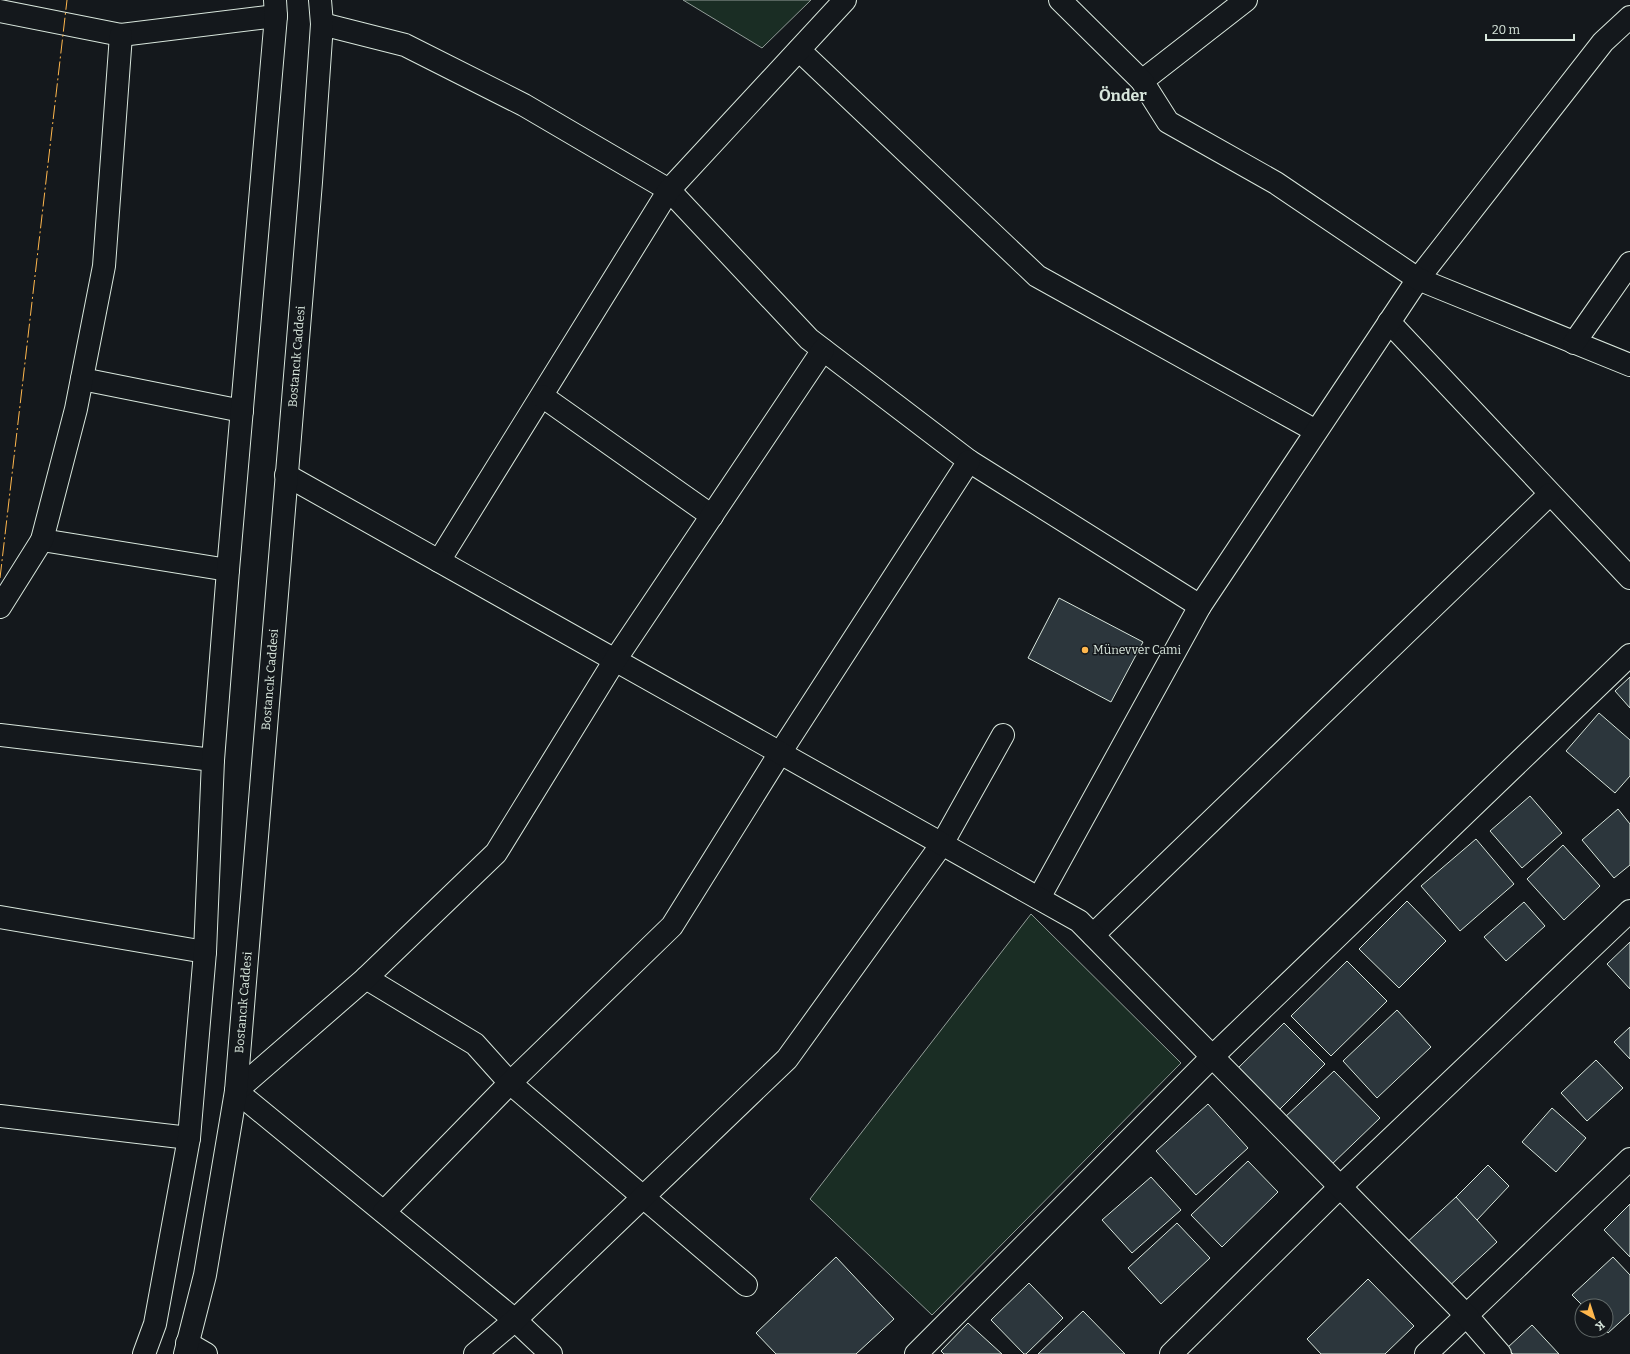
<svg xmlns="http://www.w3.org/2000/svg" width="1630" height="1354" viewBox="0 0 1630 1354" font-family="Bitter,serif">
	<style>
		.green { fill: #1a2d24; stroke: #939e99 }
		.building { fill: #2c363c; stroke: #d8e6dc }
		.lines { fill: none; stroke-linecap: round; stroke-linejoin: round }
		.street-casing { stroke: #d8e6dc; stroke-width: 24 }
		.secondary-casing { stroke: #d8e6dc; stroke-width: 24 }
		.street { stroke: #14181c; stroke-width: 22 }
		.secondary { stroke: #14181c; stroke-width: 22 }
		.power { stroke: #ffb74d; stroke-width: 1; stroke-dasharray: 14 3 2 3; stroke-linecap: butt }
		.poi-dot { fill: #ffb74d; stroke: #14181c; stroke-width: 1.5 }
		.labels { text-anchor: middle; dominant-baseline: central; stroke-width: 3; stroke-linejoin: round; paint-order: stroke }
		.street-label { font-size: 12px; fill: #d8e6dc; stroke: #14181c }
		.poi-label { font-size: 12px; fill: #d8e6dc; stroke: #14181c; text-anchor: start }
		.district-label { font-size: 16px; font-weight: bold; fill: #d8e6dc; stroke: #14181c }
	</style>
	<rect width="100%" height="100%" fill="#14181c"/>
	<g class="green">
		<path d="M683 0H811L762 48Z"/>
		<path d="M1031 914 1181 1063 932 1315 810 1199Z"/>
	</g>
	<g class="building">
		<path d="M1059 598 1143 642 1111 702 1028 658Z"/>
		<path d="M1630 677V708L1615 691Z"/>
		<path d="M1599 713 1630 740V776L1615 793 1566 751Z"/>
		<path d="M1530 796 1562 833 1522 868 1490 831Z"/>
		<path d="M1618 809 1630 824V865L1614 878 1582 840Z"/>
		<path d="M1476 839 1514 884 1460 931 1421 886Z"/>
		<path d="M1563 845 1600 886 1564 920 1527 879Z"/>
		<path d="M1407 901 1446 941 1399 988 1359 949Z"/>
		<path d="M1524 902 1545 926 1506 961 1484 937Z"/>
		<path d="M1630 942V989L1607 964Z"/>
		<path d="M1347 961 1387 1001 1331 1056 1291 1016Z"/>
		<path d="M1397 1010 1431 1047 1377 1098 1343 1061Z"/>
		<path d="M1284 1023 1325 1064 1277 1112 1236 1070Z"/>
		<path d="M1630 1027V1059L1614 1042Z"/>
		<path d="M1596 1060 1623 1088 1587 1121 1561 1093Z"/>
		<path d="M1334 1071 1380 1118 1329 1167 1283 1119Z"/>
		<path d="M1208 1104 1248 1148 1196 1195 1156 1151Z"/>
		<path d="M1552 1108 1586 1138 1556 1172 1522 1142Z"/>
		<path d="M1248 1161 1278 1192 1222 1247 1191 1215Z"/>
		<path d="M1488 1165 1509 1186 1477 1220 1455 1198Z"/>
		<path d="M1151 1177 1181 1210 1132 1253 1102 1220Z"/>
		<path d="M1456 1197 1497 1242 1445 1290 1404 1245Z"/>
		<path d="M1630 1204V1257L1604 1230Z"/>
		<path d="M1177 1223 1210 1258 1161 1304 1128 1268Z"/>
		<path d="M836 1257 894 1319 856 1354H776L756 1333Z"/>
		<path d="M1613 1257 1630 1275V1313L1608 1333 1606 1330V1306H1583L1572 1295Z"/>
		<path d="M1368 1279 1414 1326 1385 1354H1321L1307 1339Z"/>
		<path d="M1029 1283 1063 1318 1026 1354H1024L991 1320Z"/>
		<path d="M1083 1311 1125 1354H1038Z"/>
		<path d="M968 1323 1002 1354H944L941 1351Z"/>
		<path d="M1532 1325 1559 1354H1513L1507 1348Z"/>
	</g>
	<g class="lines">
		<defs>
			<g id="street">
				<path d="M0 11 121 35 276 16"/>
				<path d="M322 24 405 45 524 105 669 190 809 339 969 461 1200 606"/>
				<path d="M799 50 1037 276 1316 431"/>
				<path d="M1142 81 1246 0"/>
				<path d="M1389 322 1630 578"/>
				<path d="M82 379 242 411"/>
				<path d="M42 540 228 570"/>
				<path d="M439 561 669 190 845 0"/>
				<path d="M0 607 42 540 76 409 104 266 121 35"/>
				<path d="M0 735 213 760"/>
				<path d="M1039 898 1200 606 1418 279 1603 42 1630 17"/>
				<path d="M0 917 205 952"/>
				<path d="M1093 935 1550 494"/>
				<path d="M366 978 475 1044 510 1083 746 1285"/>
				<path d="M236 1091 515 1320 551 1354"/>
				<path d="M0 1116 189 1138"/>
				<path d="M384 1212 510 1083 672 926 780 753 969 461"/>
				<path d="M187 1343 206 1354"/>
				<path d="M475 1354 515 1320 787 1059 942 844 1003 735"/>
				<path d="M916 1354 1212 1057 1630 655"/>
				<path d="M1171 1354 1340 1187 1630 911"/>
				<path d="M1426 1354 1630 1159"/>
			</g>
			<g id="secondary">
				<path d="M1060 0 1142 81 1168 122 1276 183 1418 279 1630 365"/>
				<path d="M1574 343 1630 263"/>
				<path d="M542 396 712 516"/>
				<path d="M286 475 1079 921 1466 1315 1500 1354"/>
				<path d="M236 1091 366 978 496 853 615 660 823 350"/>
				<path d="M144 1354 155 1324 189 1138 205 952 213 760 228 570 276 16 275 0"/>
				<path id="s1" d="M185 1354 205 1275 236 1091 311 182 322 24 320 0"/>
			</g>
		</defs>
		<use href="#street" class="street-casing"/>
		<use href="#secondary" class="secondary-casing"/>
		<use href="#street" class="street"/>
		<use href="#secondary" class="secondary"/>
		<path class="power" d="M0 578 67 0"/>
	</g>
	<circle class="poi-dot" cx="1085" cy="650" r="4"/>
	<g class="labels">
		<g class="street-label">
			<text stroke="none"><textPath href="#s1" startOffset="1005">Bostancık Caddesi</textPath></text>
			<text stroke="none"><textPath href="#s1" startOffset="681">Bostancık Caddesi</textPath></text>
			<text stroke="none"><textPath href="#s1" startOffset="357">Bostancık Caddesi</textPath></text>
		</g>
		<g class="poi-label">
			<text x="1093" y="650">Münevver Cami</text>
		</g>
		<g class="district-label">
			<text x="1123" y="95">Önder</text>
		</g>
	</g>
	<g transform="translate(1594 1318) rotate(141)"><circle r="19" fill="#14181c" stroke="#626a69"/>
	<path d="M0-3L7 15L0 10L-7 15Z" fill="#ffb74d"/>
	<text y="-6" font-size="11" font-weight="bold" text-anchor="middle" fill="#d8e6dc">K</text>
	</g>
	<path d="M1486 34v6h88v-6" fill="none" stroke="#d8e6dc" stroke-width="2"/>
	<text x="1492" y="34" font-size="12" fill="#d8e6dc" stroke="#14181c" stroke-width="3" paint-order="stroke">20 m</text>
</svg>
